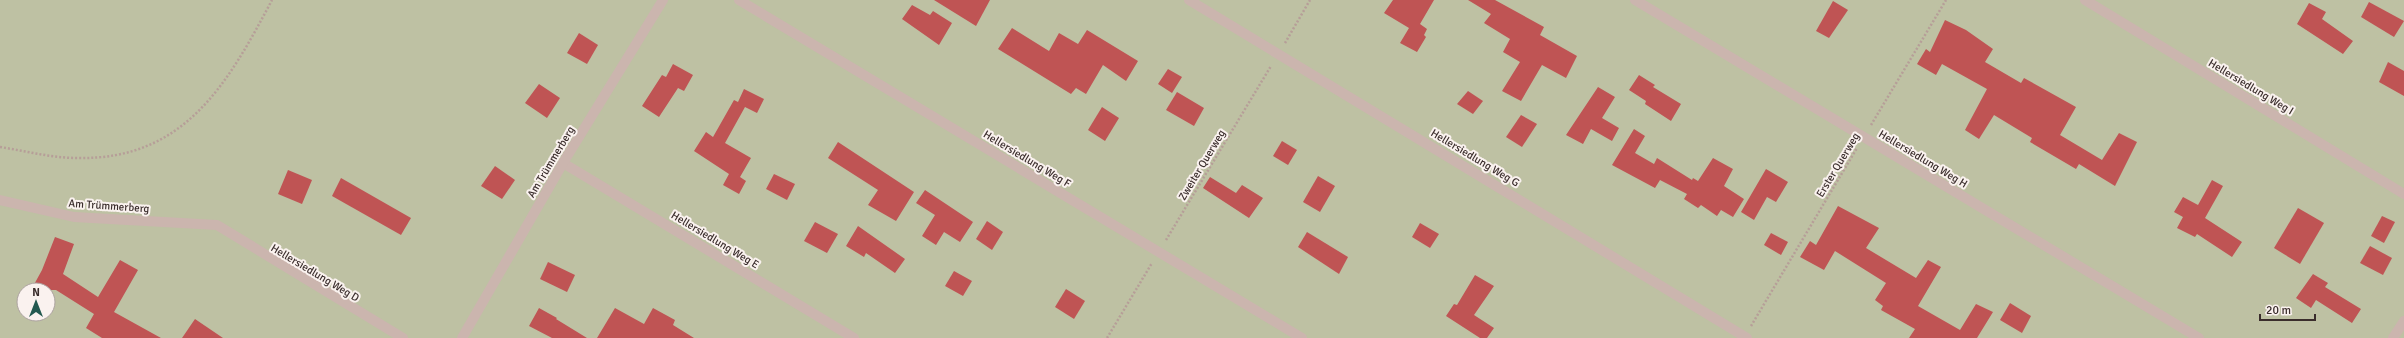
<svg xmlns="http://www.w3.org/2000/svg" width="2404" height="338" viewBox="0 0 2404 338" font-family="Signika,sans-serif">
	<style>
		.green { fill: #bec1a3; fill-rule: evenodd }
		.building { fill: #bf5454 }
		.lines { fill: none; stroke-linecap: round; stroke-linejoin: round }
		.path { stroke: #b69e98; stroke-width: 2.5; stroke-dasharray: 2 2; stroke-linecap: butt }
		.minor { stroke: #cbb5ae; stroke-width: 10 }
		.labels { text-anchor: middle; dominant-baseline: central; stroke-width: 4; stroke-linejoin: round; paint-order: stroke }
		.street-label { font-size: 11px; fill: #3a2d2c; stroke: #faf2ef }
	</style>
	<rect width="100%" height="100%" fill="#f3e7e2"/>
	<path class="green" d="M0 0H2404V338H0ZM24 290H48V314H24Z"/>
	<g class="building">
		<path d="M934 0H990L976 26Z"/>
		<path d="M1393 0H1434L1420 24 1427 29 1424 35 1426 37 1417 52 1400 43 1409 28 1384 13Z"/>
		<path d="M1468 0H1495L1544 27 1540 35 1577 56 1566 78 1542 65 1521 101 1502 91 1520 62 1503 52 1510 39 1484 23 1491 14Z"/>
		<path d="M1833 1 1848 10 1829 38 1816 31Z"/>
		<path d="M2369 2 2404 21 2394 37 2361 17Z"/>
		<path d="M2309 3 2326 12 2322 19 2353 41 2343 54 2297 24Z"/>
		<path d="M912 5 930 15 933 11 952 23 939 45 902 19Z"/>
		<path d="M1945 20 1966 30 1993 49 1985 62 2021 83 2024 78 2076 107 2060 135 2102 160 2119 133 2137 142 2115 186 2079 164 2076 169 2030 142 2032 138 1994 115 1979 139 1965 130 1987 89 1942 64 1936 75 1917 64 1926 49 1930 52Z"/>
		<path d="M1012 28 1049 51 1059 33 1078 44 1087 30 1138 61 1126 81 1103 65 1086 94 1076 88 1071 94 998 49Z"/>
		<path d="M579 33 598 45 587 64 567 53Z"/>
		<path d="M2388 62 2404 71V96L2379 82Z"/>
		<path d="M673 64 693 75 684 91 678 88 659 117 642 106 662 75 666 77Z"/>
		<path d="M1168 69 1182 77 1172 93 1158 84Z"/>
		<path d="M1639 75 1655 85 1653 87 1681 104 1671 121 1645 104 1646 101 1629 90Z"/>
		<path d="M539 84 560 98 547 118 525 103Z"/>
		<path d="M1598 87 1615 97 1602 118 1619 128 1612 141 1591 129 1583 144 1566 135Z"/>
		<path d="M744 89 764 99 757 113 745 107 725 143 751 158 740 177 746 181 739 194 723 185 729 174 694 151 706 132 713 137 734 100 738 102Z"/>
		<path d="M1468 91 1483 101 1473 114 1457 104Z"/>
		<path d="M1177 92 1204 108 1194 126 1166 110Z"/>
		<path d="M1102 107 1119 118 1105 141 1088 130Z"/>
		<path d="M1521 115 1537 124 1522 147 1506 137Z"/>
		<path d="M1634 129 1645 136 1635 153 1654 164 1657 158 1692 180 1693 178 1698 181 1713 158 1733 169 1724 186 1744 199 1733 217 1721 210 1717 216 1701 205 1698 208 1684 199 1687 194 1660 180 1655 188 1612 165Z"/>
		<path d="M1282 141 1297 150 1288 165 1273 156Z"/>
		<path d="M838 142 914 192 896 221 868 205 878 190 828 158Z"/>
		<path d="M495 166 515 180 502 199 481 186Z"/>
		<path d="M1766 169 1788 182 1776 202 1767 197 1754 220 1741 212Z"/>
		<path d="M288 170 312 180 302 204 278 194Z"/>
		<path d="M774 174 795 184 787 200 766 189Z"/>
		<path d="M1318 176 1335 186 1320 212 1303 202Z"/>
		<path d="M1210 177 1236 193 1242 185 1263 198 1249 218 1203 188Z"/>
		<path d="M341 178 411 218 401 235 332 196Z"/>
		<path d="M2212 180 2223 186 2205 218 2242 242 2232 257 2197 234 2195 237 2177 228 2183 217 2174 212 2183 197 2198 205Z"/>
		<path d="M925 190 973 222 960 242 944 232 936 245 922 236 935 215 916 203Z"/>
		<path d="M1838 206 1879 228 1866 248 1916 278 1928 260 1941 267 1918 306 1960 330 1976 304 1993 312 1977 338H1909L1915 329 1881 310 1883 306 1875 300 1886 283 1835 251 1824 270 1800 257 1810 241 1816 245Z"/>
		<path d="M2298 208 2324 223 2300 264 2274 248Z"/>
		<path d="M2382 216 2395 222 2384 243 2371 236Z"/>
		<path d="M987 221 1003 232 992 250 976 239Z"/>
		<path d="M815 222 838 234 827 253 804 241Z"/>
		<path d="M1420 223 1439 234 1430 248 1412 237Z"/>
		<path d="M858 226 905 259 895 273 866 253 864 257 846 246Z"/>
		<path d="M1307 232 1348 257 1339 274 1298 247Z"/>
		<path d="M1771 233 1788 242 1781 255 1764 245Z"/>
		<path d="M55 237 74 244 63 274 98 297 120 260 138 270 114 312 161 338H102L86 328 94 314 56 290H31L42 270Z"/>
		<path d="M2370 246 2392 258 2383 275 2360 263Z"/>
		<path d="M548 262 575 275 567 292 540 279Z"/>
		<path d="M954 271 972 281 963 296 945 286Z"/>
		<path d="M2313 274 2328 283 2325 287 2361 309 2352 323 2316 300 2311 308 2296 298Z"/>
		<path d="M1475 275 1494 286 1474 315 1494 328 1487 338H1480L1446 316 1454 304 1457 305Z"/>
		<path d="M1066 289 1085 301 1074 319 1055 307Z"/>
		<path d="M2010 303 2031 316 2022 333 2000 320Z"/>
		<path d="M539 308 557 318 556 319 587 338H552L529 326Z"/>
		<path d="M615 308 644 324 653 308 675 320 673 325 694 338H597Z"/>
		<path d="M195 319 223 338H182Z"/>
	</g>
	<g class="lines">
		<g class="path">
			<path d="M1285 43 1310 0"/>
			<path d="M1871 125 1946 0"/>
			<path d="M0 147C26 151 51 158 78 158 185 160 228 83 272 0"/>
			<path d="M1166 240 1271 66"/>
			<path d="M1751 326 1857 148"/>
			<path d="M1107 338 1152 263"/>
		</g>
		<g class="minor">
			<path d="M739 0 1302 338"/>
			<path d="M1189 0 1747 338"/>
			<path d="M1635 0 2199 338"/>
			<path d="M2085 0 2404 194"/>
			<path d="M563 163 854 338"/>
			<path d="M0 200 74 217 217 225 403 338"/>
			<path d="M462 338 563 163 663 0"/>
			<path d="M2393 338 2404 321"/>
		</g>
	</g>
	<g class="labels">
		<g class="street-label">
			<text transform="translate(2251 87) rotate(31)">Hellersiedlung Weg I</text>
			<text transform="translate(1475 158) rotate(31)">Hellersiedlung Weg G</text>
			<text transform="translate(1027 159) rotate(31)">Hellersiedlung Weg F</text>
			<text transform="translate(1923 159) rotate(31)">Hellersiedlung Weg H</text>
			<text transform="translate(551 162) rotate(-59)">Am Trümmerberg</text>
			<text transform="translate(1202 165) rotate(-59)">Zweiter Querweg</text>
			<text transform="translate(1838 165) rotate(-59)">Erster Querweg</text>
			<text transform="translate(109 206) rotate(4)">Am Trümmerberg</text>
			<text transform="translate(715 240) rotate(31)">Hellersiedlung Weg E</text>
			<text transform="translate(315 273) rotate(31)">Hellersiedlung Weg D</text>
		</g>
	</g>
	<g transform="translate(36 302)"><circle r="19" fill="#faf2ef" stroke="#ada3a1"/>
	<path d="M0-3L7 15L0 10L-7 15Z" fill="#235950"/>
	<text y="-6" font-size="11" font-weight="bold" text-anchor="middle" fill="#3a2d2c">N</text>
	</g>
	<path d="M2260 314v6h55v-6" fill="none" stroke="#3a2d2c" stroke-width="2"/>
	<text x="2266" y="314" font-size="12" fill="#3a2d2c" stroke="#faf2ef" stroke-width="3" paint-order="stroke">20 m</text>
</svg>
